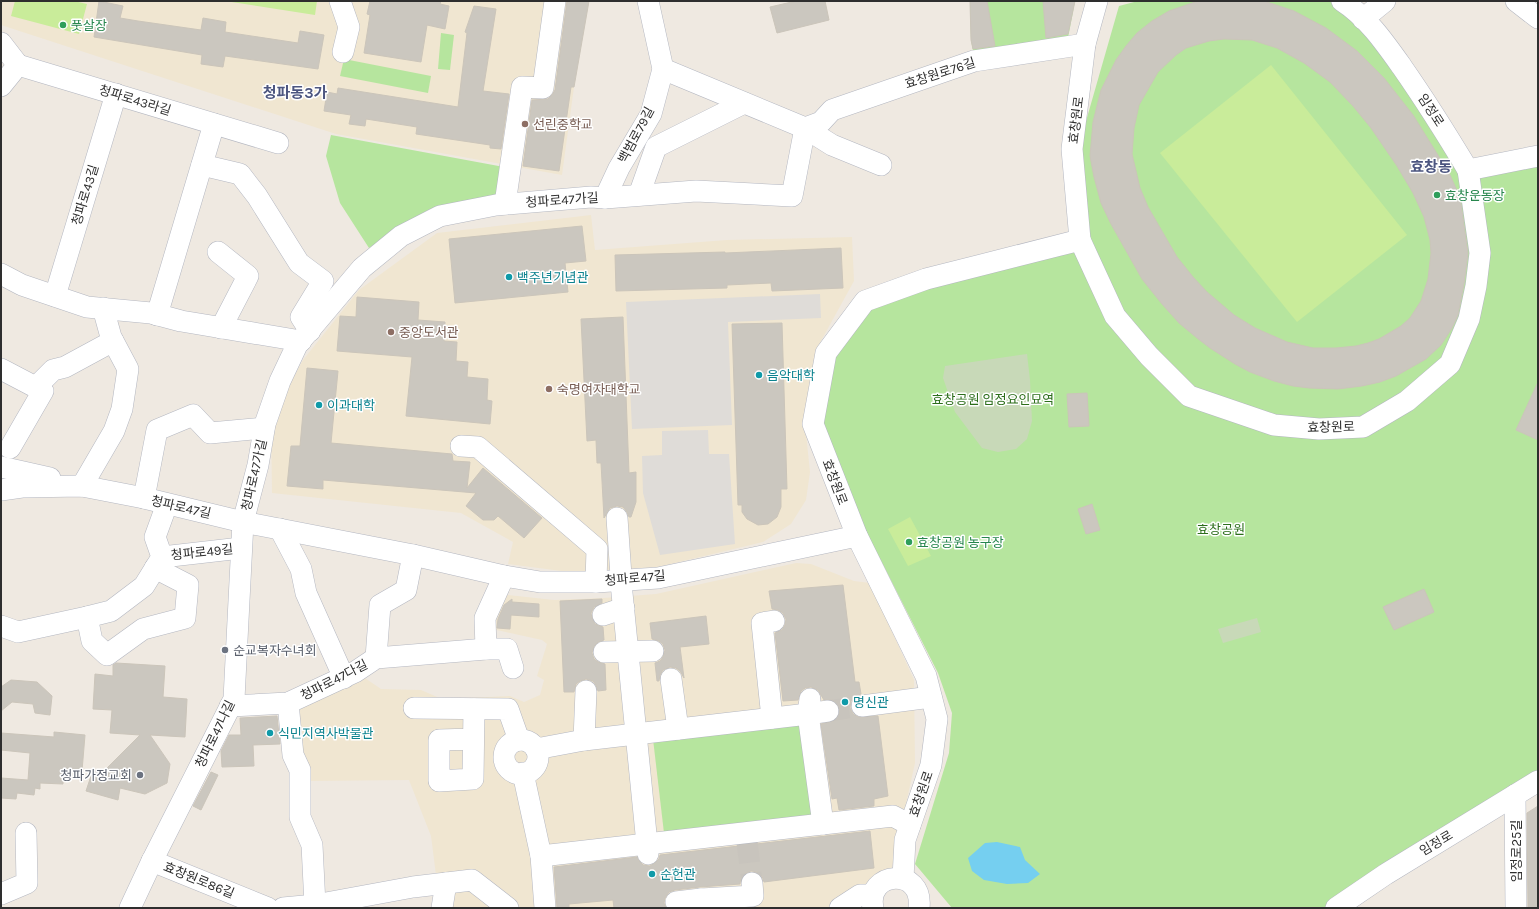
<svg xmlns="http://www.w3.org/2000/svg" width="1539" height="909" viewBox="0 0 1539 909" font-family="Karla,'Noto Sans KR',sans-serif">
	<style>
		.education { fill: #f0e6d1 }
		.green { fill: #b6e59e }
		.cemetery { fill: #c8d9b8 }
		.pitch { fill: #c9ec9a }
		.plaza { fill: #dfdcd8 }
		.water { fill: #75cff0 }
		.building { fill: #cbc7bf; stroke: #cbc5ba; fill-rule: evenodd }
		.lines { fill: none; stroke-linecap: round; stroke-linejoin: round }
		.minor-tunnel { stroke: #c8c4bd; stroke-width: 21; stroke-dasharray: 21 10; stroke-linecap: butt }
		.minor-casing { stroke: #b4b7c1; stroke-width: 22 }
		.minor { stroke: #fff; stroke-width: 21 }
		.leisure-dot { fill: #2e9e5b; stroke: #fff; stroke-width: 1.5 }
		.education-dot { fill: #8d6e63; stroke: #fff; stroke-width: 1.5 }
		.culture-dot { fill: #0f9aa8; stroke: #fff; stroke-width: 1.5 }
		.worship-dot { fill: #6b7280; stroke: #fff; stroke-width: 1.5 }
		.labels { text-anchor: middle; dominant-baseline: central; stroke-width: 3; stroke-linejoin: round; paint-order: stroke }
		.leisure-label { font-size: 13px; fill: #27864d; stroke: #fff; text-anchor: start }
		.street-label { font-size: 13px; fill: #2e2e2e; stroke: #fff }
		.education-label { font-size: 13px; fill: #785e54; stroke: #fff; text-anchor: start }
		.culture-label { font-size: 13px; fill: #0d838f; stroke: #fff; text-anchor: start }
		.park-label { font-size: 13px; fill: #2c6e1b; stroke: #fff }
		.worship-label { font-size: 13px; fill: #5b616d; stroke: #fff; text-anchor: start }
		.quarter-label { font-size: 15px; font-weight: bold; fill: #4d5680; stroke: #fff }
	</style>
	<rect width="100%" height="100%" fill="#efe9e1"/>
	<g class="education">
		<path d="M1 1H589L574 87 562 175 336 134 1 25Z"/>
		<path d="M591 215 595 250 727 240 852 237 854 281 816 350 805 424 810 472 806 500 791 524 763 542 658 567 569 572 508 564 513 542 461 513 272 493 271 418 303 360 359 290 437 233Z"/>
		<path d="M796 563 811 564 854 581 870 583 914 680 915 763 892 867 839 908H447L436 875 431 836 409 780 308 781 293 708 359 674 381 689 421 690 442 699 510 696 524 702 540 695 544 680 537 676 547 644 542 640 488 628 498 594 554 600 604 598 656 594Z"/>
	</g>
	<g class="green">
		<path d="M970 1H1075L1068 38 973 51 971 40Z"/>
		<path d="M1138 1H1329C1346 7 1357 25 1368 38 1406 82 1440 129 1475 175L1538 167V774L1381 869 1325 908H952L915 864 949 753 952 713 938 673 864 527 819 422 832 355 868 306 1087 242 1078 149 1119 6Z"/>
		<path d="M441 33 454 35 450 70 438 69Z"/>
		<path d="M344 59 431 76 428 93 340 76Z"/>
		<path d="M331 135 504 167 500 196 428 210 369 248 340 203 326 156Z"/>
		<path d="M803 721 815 815 664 833 653 739Z"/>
	</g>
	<g class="cemetery">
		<path d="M1027 354 1030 380 1032 421 1027 439 1016 449 998 452 982 448 955 412 943 378 945 366Z"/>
		<path d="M1257 618 1261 632 1223 643 1218 629Z"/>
	</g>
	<g class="pitch">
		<path d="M15 1H74L87 4 79 34 11 16Z"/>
		<path d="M225 1H317L315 15Z"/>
		<path d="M1271 65 1407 235 1297 322 1160 153Z"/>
		<path d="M910 517 931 556 908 566 888 529Z"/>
	</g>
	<g class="plaza">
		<path d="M820 294 821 318 728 322 732 425 632 429 626 302Z"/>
		<path d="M708 430 709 454H729L735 544 660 555 643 493 642 456 662 455V431Z"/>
	</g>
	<path class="water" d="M997 842 1020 847 1025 860 1040 874 1028 883 1007 884 984 880 972 871 968 858 985 843Z"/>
	<g class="building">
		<path d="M99 1 123 6 120 18 138 21 201 30 203 18 226 22 225 32 298 43 300 31 324 35 318 69 225 56 223 67 201 64 202 55 94 37Z"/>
		<path d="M370 1H441L440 4 449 6 445 29 427 25 421 62 364 53 370 15 367 14Z"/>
		<path d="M567 1H589L574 87H571L559 171 523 166 532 100 548 99 552 95 555 90Z"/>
		<path d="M796 1H825L829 20 777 33 770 7Z"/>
		<path d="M970 1H987L995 46 973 49 971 40Z"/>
		<path d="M1043 1H1075L1068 34 1046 38Z"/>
		<path d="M1198 1H1264L1294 11 1326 28 1357 51 1384 78 1413 115 1449 173 1460 197 1468 253 1464 284 1458 315 1452 328 1441 345 1426 359 1396 376 1380 382 1362 386 1338 389 1309 388 1293 386 1274 381 1250 372 1235 364 1210 348 1197 338 1179 323 1162 304 1142 279 1111 224 1101 203 1094 177 1090 156 1093 122 1101 90 1116 60 1126 46 1137 33 1152 21 1169 11ZM1224 39 1252 40 1277 48 1304 63 1330 82 1353 106 1371 128 1397 166 1413 193 1424 217 1430 240 1431 253 1428 279 1421 301 1410 318 1401 326 1379 339 1368 343 1356 346 1336 348H1313L1287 342 1255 328 1234 315 1207 292 1193 277 1177 257 1148 207 1140 188 1132 154 1134 128 1139 105 1158 72 1176 55 1186 48 1209 41Z"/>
		<path d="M474 6 496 9 483 91 509 94 501 149 490 148V145L416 134 417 127 366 119 365 126 349 124 351 115 324 111 327 92 337 94 338 88 458 107 467 33 465 32Z"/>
		<path d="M582 226 586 261 565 263 568 292 455 303 449 239Z"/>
		<path d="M841 248 843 288 772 291 771 283 727 285V288L616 291 615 255 725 252V253Z"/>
		<path d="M357 297 419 302 418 320 445 322 444 341 457 342 456 361 468 362 467 377 488 379 487 400 492 401 490 424 406 416 412 357 337 351 340 316 356 317Z"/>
		<path d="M623 317 629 473 636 472V502L631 517H629L627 512 623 507 617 506 610 508 604 518 601 463H597L596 440 587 441 581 319Z"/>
		<path d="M782 323 787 489H781V507L777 517 768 524 758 525 747 519 742 512V505H738L732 324Z"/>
		<path d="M307 368 338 371 331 443 452 454 453 461 470 462 467 488 483 468 542 518 524 538 498 516 494 520H483L466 506 476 493 323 480V489L287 486 291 446H300Z"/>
		<path d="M1538 382V440L1516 430Z"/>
		<path d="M1087 393 1089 426 1069 427 1067 394Z"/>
		<path d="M1092 504 1100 530 1086 534 1078 509Z"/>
		<path d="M843 585 855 682H859L861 694 855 696 851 701 850 708 853 714 858 717 878 716 888 796 874 799V806L839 810 837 798 832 799 821 724 836 720 839 715 840 709 837 703 832 700H824L818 690 811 687 805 688 801 691 798 700 783 701 775 633 782 630 785 625 786 619 783 613 778 610 772 609 769 591Z"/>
		<path d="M1424 589 1434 612 1394 630 1383 607Z"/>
		<path d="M512 599V602L539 604V617L511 615 510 629 497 628 498 619 504 605Z"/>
		<path d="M602 599V603L594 607 591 613 592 618 595 624 603 627 604 640 598 642 594 646 592 653 594 659 598 662 605 664 606 690 598 691 596 685 593 681 586 679 580 681 576 684 574 692H564L560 601Z"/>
		<path d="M706 616 709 644 680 647 684 678 680 671 676 668 670 667 663 670 660 675 659 681H657L655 663 660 661 663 657 665 650 663 644 659 641 652 639 650 623Z"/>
		<path d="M116 663 165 666 163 697 187 699 185 737 150 735 170 764 167 783 145 794 120 788 118 800 86 791 93 770 102 773 140 735 110 733 112 710 93 709 95 674 113 676V665Z"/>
		<path d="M11 680 37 682 52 696 50 715 35 713 33 704 12 702 1 711V687Z"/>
		<path d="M277 716 280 744 253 745 254 766 222 767 221 751 229 735H241L240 718Z"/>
		<path d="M54 732 85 735 82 771 67 770 66 778H63V784L40 783V789L35 788 34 795 17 793 16 799 1 798V778L28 780 30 753 1 750V733L54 737Z"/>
		<path d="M211 772 218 775 201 810 193 806Z"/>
		<path d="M1538 806V908H1528L1527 813Z"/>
		<path d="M870 831 874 868 764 882 762 876 758 872 751 871 746 873 741 877 740 884 700 887 675 890 669 892 665 898 664 903 666 908H614L613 900 569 904V908H557L554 867 637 857 639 861 643 865 650 866 655 863 659 859 660 855Z"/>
	</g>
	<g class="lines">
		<g class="minor-tunnel">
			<path d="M828 711 862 706"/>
			<path d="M747 842 752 883"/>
		</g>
		<defs>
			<g id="minor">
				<path d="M340 1 349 27 343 52"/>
				<path d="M1342 1C1367 17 1385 43 1402 67 1425 100 1447 135 1468 170L1538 156"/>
				<path d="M1516 1 1538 18"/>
				<path d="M1363 19 1385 1"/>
				<path d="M1 43 18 65"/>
				<path d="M18 65 278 143"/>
				<path d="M663 69 805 128 821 122 832 110 974 61 1085 44"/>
				<path d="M1 86 18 65"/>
				<path d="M202 165 240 174 257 196 299 263 323 281 301 317 310 331"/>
				<path d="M639 195 656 147 744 103"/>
				<path d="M605 198 619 168 651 114 663 69 648 1"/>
				<path d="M505 204 522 87 543 88 555 1"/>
				<path d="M1080 240 1115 316 1149 356 1189 396 1274 425 1319 429 1363 427 1407 401 1450 364 1469 319 1476 286 1480 253 1468 170"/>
				<path d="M218 252 248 276 221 328"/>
				<path d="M1 274 22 285 87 307 151 313 181 321 301 341"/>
				<path d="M55 296 116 94"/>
				<path d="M157 315 214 124"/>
				<path d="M1 369 43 391 10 448"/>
				<path d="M36 387 53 370 65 367 113 341"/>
				<path d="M461 446 478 447 597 549 596 582"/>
				<path d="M1 467 50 478"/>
				<path d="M82 486 114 431 122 409 128 369 111 337 103 308"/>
				<path d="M1 490 22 487 82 486 144 498 243 522 413 555 504 576 540 582H596L658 578 857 536"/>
				<path d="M144 498 157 430 193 415 210 433 264 428"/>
				<path d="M617 518 621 576"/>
				<path d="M280 529 301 569 306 593 344 678"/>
				<path d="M162 557 241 548"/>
				<path d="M621 583 648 854"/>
				<path d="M603 615 624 608"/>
				<path d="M87 617 92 641 107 655 143 629 185 618 188 585 155 568"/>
				<path d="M1 626 18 632 87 617 111 611 144 586 162 557 155 537 167 504"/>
				<path d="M486 649 485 618 504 576"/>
				<path d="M604 652 653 651"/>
				<path d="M376 658 380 605 406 590 413 555"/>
				<path d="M671 679 678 729"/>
				<path d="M810 699 808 714 828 711"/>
				<path d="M288 703 293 755 300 770V817L312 845 315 905"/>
				<path d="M230 706 288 703 355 672 376 658 486 649H507L513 668"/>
				<path d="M862 706 931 697"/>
				<path d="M414 708 508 709 519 740"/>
				<path d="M772 718 762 623 774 621"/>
				<path d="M473 739 439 740V781L473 779 474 709"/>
				<path d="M584 740 586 691"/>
				<circle cx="521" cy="757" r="17"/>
				<path d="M536 749 584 740 808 714 823 824"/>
				<path d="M523 773 541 856 545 908"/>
				<path d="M1515 795 1516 908"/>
				<path d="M541 856 893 816 910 825"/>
				<path d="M152 861 268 908"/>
				<path d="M903 878 905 840 931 765 937 719 926 676 857 536 813 424 826 353 865 301 926 279 1080 240 1072 149 1085 44 1097 1"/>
				<path d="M1 894 27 883 26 833"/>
				<path d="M676 902 701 899"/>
				<path d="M130 908 152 861 234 699 243 522 258 465 265 424 280 381 297 345 362 268 401 236 440 216 496 205 591 197 605 198 696 191 792 196 805 128 832 145 881 165"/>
				<path d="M283 908 315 905 413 887 472 880 508 908"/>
				<path d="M442 908 446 883"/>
				<path d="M707 908 701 899 753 896 752 883"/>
				<path d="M840 908 860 895H872"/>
				<path d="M873 908C865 871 924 866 919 908"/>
				<path d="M1336 908 1386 874 1538 781"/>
			</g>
		</defs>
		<use href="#minor" class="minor-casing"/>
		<use href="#minor" class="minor"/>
	</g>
	<g class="leisure-dot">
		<circle cx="63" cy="25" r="4"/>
		<circle cx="1437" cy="195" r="4"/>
		<circle cx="909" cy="542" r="4"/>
	</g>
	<g class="education-dot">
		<circle cx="525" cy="124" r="4"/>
		<circle cx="391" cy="332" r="4"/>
		<circle cx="549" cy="389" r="4"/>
	</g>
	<g class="culture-dot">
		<circle cx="509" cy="277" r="4"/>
		<circle cx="759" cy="375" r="4"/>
		<circle cx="319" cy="405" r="4"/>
		<circle cx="845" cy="702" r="4"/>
		<circle cx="270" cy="733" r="4"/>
		<circle cx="652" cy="874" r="4"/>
	</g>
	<g class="worship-dot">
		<circle cx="225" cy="650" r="4"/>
		<circle cx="140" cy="775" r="4"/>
	</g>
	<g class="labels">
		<g class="leisure-label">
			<text x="71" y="25">풋살장</text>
			<text x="1445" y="195">효창운동장</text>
			<text x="917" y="542">효창공원 농구장</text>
		</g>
		<g class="street-label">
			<text transform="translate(940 73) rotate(-18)">효창원로76길</text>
			<text transform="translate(135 100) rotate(17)">청파로43라길</text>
			<text transform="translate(1431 110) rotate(57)">임정로</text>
			<text transform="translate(1076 120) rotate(-83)">효창원로</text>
			<text transform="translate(636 135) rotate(-62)">백범로79길</text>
			<text transform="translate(85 195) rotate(-73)">청파로43길</text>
			<text transform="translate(562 200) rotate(-4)">청파로47가길</text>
			<text transform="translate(1331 427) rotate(-1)">효창원로</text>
			<text transform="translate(254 475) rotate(-77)">청파로47가길</text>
			<text transform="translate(835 482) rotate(69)">효창원로</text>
			<text transform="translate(181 507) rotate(13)">청파로47길</text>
			<text transform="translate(202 552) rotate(-6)">청파로49길</text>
			<text transform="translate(635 578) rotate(-5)">청파로47길</text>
			<text transform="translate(334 680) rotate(-27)">청파로47다길</text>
			<text transform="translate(215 734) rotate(-64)">청파로47나길</text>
			<text transform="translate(921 794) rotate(-71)">효창원로</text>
			<text transform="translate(1436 843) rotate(-31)">임정로</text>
			<text transform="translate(1516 851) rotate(-90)">임정로25길</text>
			<text transform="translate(199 880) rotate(22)">효창원로86길</text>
		</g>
		<g class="education-label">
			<text x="533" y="124">선린중학교</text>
			<text x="399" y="332">중앙도서관</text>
			<text x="557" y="389">숙명여자대학교</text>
		</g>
		<g class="culture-label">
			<text x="517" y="277">백주년기념관</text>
			<text x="767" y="375">음악대학</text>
			<text x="327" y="405">이과대학</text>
			<text x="853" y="702">명신관</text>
			<text x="278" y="733">식민지역사박물관</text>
			<text x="660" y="874">순헌관</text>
		</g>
		<g class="park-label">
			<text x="993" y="399">효창공원 임정요인묘역</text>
			<text x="1221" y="529">효창공원</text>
		</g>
		<g class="worship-label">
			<text x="233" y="650">순교복자수녀회</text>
			<text x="132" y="775" text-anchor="end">청파가정교회</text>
		</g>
		<g class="quarter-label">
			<text x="295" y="93">청파동3가</text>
			<text x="1431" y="167">효창동</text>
		</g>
	</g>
	<rect width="1539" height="909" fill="none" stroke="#2e2e2e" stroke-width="4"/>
</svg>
